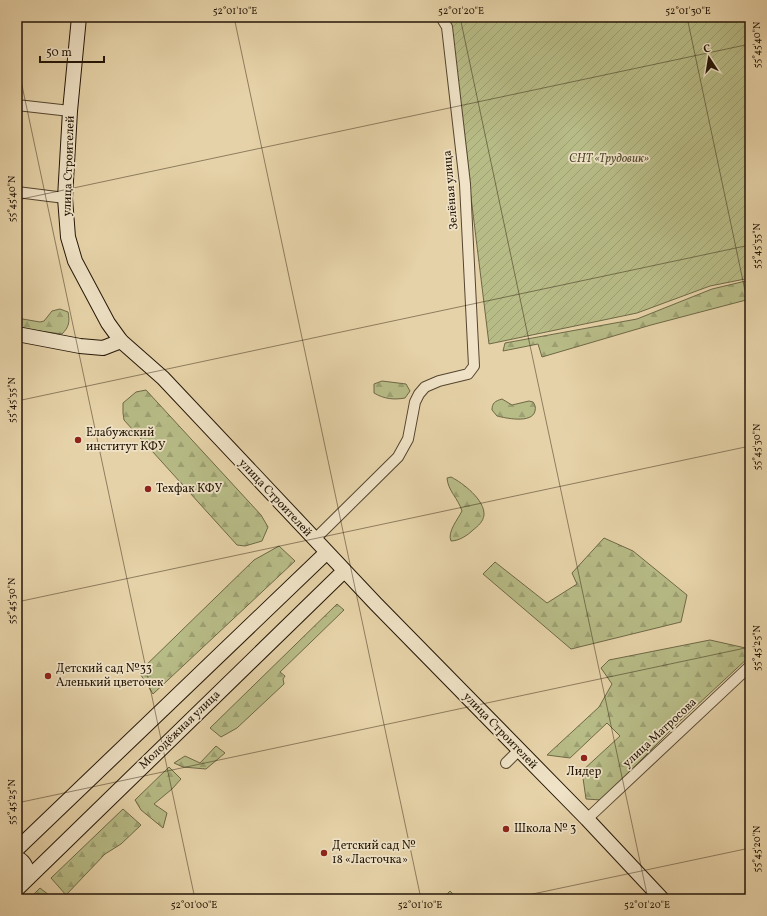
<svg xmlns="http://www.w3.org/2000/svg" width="767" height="916" viewBox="0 0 767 916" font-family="Vollkorn,serif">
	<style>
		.grass { fill: #b7bb86; stroke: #6e6846 }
		.forest { fill: url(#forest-firs); stroke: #6e6846 }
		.garden { fill: url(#garden-furrows); stroke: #6e6846 }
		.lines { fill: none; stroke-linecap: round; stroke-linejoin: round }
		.street-casing { stroke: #54452f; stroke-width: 12 }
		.secondary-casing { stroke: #241607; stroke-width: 16 }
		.street { stroke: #efe2c6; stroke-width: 10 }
		.secondary { stroke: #efe2c6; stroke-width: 14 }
		.ticks { fill: none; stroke: #241607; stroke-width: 1; stroke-opacity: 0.45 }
		.poi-dot { fill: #8f2418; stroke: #efe2c6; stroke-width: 1.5 }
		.labels { text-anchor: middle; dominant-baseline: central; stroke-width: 3.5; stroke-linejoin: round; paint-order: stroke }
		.park-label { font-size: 12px; font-style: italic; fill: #50482d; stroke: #efe2c6 }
		.street-label { font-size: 12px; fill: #241607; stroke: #efe2c6 }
		.poi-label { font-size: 12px; fill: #241607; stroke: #efe2c6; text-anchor: start }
		.neatline { fill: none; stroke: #241607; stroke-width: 1.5 }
		.ticks-label { font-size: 10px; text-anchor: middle; fill: #241607 }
	</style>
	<defs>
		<pattern id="forest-firs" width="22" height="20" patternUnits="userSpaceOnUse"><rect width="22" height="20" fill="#b7bb86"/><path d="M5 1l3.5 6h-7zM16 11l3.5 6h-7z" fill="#9da072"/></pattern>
		<pattern id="garden-furrows" width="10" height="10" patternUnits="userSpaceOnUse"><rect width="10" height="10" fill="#b7bb86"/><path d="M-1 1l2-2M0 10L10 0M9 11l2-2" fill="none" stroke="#9da072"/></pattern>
	</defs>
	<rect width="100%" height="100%" fill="#e6d2a8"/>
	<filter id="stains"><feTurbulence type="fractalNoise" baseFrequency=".005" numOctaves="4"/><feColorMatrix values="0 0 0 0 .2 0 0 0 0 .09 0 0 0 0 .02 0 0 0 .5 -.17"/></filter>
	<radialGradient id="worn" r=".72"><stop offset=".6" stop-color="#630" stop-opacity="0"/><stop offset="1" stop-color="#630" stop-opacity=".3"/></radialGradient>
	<path class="grass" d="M450 891 458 899H442Z"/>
	<g class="forest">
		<path d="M750 280V299L651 325 542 357 538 344 503 351 505 343 637 319 712 289Z"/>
		<path d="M60 309 68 312C70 322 69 327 62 334L17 328V318L40 322 44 321 52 311Z"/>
		<path d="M382 381 406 384 410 391 405 398C394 400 384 399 374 393V384Z"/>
		<path d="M146 390 261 515 268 527 262 541 245 546 237 545 124 420 123 413V403L136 392Z"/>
		<path d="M502 399 512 405 529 401 533 402C535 405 536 407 535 411 532 424 505 418 497 416L492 410C492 403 495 401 502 399Z"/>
		<path d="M451 477C463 483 485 500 484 515 483 522 478 526 473 530 468 535 459 541 451 541 447 532 458 519 462 511 458 498 448 491 447 478Z"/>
		<path d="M604 538 633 551 687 595 681 622 571 649 483 574 495 562 547 603 577 584 572 573Z"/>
		<path d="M279 546 295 561 153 694 139 672 254 560Z"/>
		<path d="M337 604 344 610 280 672 285 676 283 679 284 684 237 728 221 737 210 728Z"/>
		<path d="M710 640 750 649V656L679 722 601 800 586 799 582 771 620 736 607 723 570 758 547 755 599 707 612 684 601 668 609 660Z"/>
		<path d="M216 746 225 753 206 769 183 767 174 763 185 756 200 763Z"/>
		<path d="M169 767 181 779 172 789 154 804 167 813 163 828 141 810 135 800Z"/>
		<path d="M123 809 141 825 121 844 105 854 66 895 51 878Z"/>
		<path d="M40 888 54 899H29Z"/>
	</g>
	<path class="garden" d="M449 17H748L750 25V278L710 286 637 313 489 344Z"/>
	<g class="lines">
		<defs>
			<g id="street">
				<path d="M17 105 70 111"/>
				<path d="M17 192 65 198"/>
				<path d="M314 540 398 457 408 439 415 402 419 394 425 387 439 381 468 374 474 366 465 184 447 27 441 17"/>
				<path d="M506 763 519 750"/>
				<path d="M587 819 750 666"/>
			</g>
			<g id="secondary">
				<path d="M79 17 70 111 65 198 68 237 75 261 108 323 121 341 163 378 376 604 587 819 662 899"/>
				<path d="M17 334 80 346 103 348 121 341"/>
				<path d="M17 849 326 553"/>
				<path d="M17 858C26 862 27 869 28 878"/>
				<path d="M17 889 344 571"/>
			</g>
		</defs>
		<use href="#street" class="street-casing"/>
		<use href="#secondary" class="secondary-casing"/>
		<use href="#street" class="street"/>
		<use href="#secondary" class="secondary"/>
	</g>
	<path class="ticks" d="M234 17 421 899M460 17 648 899M687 17 750 314M17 62 195 899M17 200 750 44M17 401 750 245M17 602 750 446M17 803 750 647M509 899 750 848"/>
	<g class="poi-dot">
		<circle cx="78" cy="440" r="4"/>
		<circle cx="148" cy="489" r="4"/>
		<circle cx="48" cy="676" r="4"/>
		<circle cx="584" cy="758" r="4"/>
		<circle cx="506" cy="829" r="4"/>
		<circle cx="324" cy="853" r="4"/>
	</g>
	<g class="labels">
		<g class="park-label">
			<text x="609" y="159">СНТ «Трудовик»</text>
		</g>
		<g class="street-label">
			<text transform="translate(69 166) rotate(-88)">улица Строителей</text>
			<text transform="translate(451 190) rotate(-95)">Зелёная улица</text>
			<text transform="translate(275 498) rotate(47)">улица Строителей</text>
			<text transform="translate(180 730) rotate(-44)">Молодёжная улица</text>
			<text transform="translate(500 731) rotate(46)">улица Строителей</text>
			<text transform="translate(660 733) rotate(-43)">улица Матросова</text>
		</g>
		<g class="poi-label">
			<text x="86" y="433">Елабужский<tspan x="86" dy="14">институт КФУ</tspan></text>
			<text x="156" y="489">Техфак КФУ</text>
			<text x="56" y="669">Детский сад №33<tspan x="56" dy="14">Аленький цветочек</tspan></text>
			<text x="584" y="772" text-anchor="middle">Лидер</text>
			<text x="514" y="829">Школа № 3</text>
			<text x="332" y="846">Детский сад №<tspan x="332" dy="14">18 «Ласточка»</tspan></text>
		</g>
	</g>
	<rect width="767" height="916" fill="none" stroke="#e6d2a8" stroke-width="44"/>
	<g transform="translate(709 58) rotate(348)" stroke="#efe2c6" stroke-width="3" paint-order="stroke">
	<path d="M0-3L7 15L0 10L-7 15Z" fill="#241607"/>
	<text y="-6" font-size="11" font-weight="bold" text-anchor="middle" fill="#241607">С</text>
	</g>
	<path d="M40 56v6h64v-6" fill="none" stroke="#241607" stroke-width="2"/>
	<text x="46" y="56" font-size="12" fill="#241607" stroke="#efe2c6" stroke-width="3" paint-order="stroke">50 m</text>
	<rect x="22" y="22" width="723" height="872" class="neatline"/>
	<g class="ticks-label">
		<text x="235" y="14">52°01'10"E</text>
		<text x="461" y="14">52°01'20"E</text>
		<text x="688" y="14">52°01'30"E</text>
		<text transform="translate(756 45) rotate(-90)" y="4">55°45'40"N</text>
		<text transform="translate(11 199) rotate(-90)" y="4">55°45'40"N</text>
		<text transform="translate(756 246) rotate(-90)" y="4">55°45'35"N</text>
		<text transform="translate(11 400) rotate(-90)" y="4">55°45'35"N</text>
		<text transform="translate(756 447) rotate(-90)" y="4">55°45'30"N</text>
		<text transform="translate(11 601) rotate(-90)" y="4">55°45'30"N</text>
		<text transform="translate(756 648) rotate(-90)" y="4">55°45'25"N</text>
		<text transform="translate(11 802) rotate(-90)" y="4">55°45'25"N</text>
		<text transform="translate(756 849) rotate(-90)" y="4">55°45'20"N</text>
		<text x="194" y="908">52°01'00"E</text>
		<text x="420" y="908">52°01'10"E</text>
		<text x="647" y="908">52°01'20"E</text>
	</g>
	<rect width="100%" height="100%" filter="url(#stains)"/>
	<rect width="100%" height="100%" fill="url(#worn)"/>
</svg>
